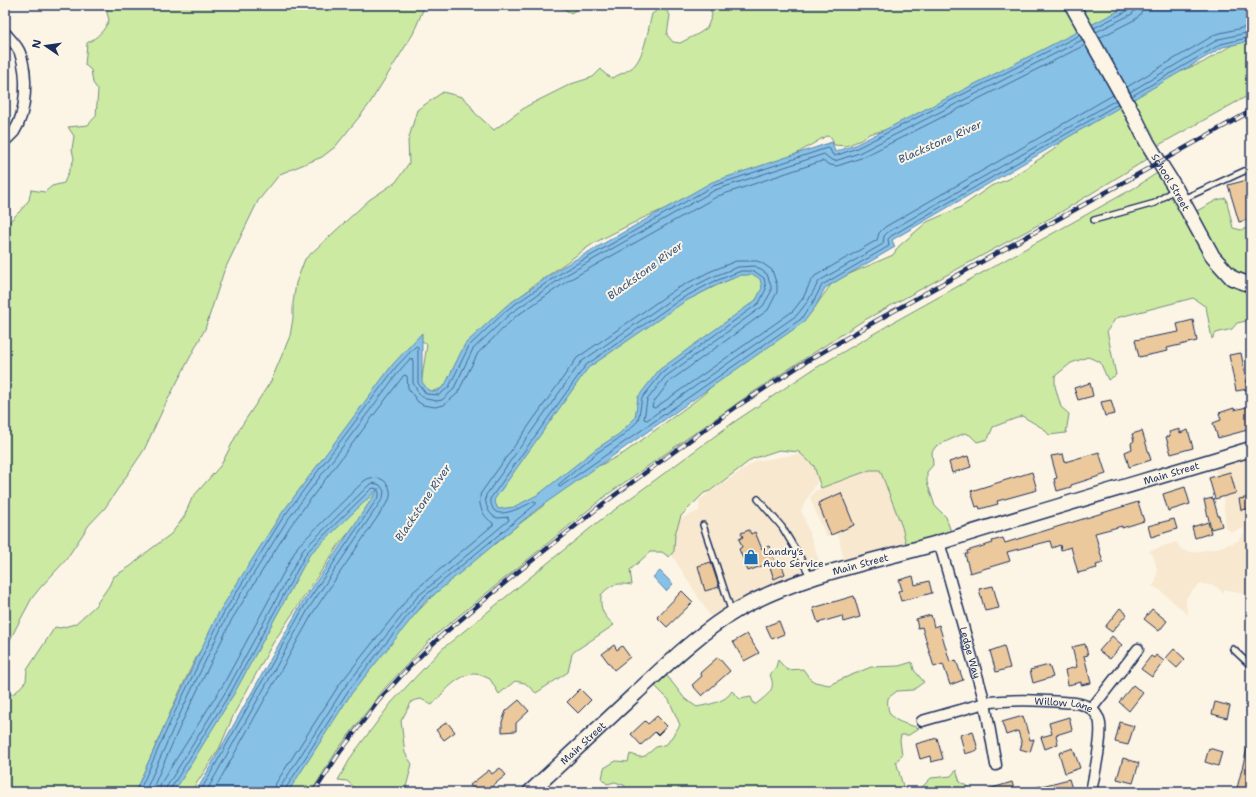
<svg xmlns="http://www.w3.org/2000/svg" width="1256" height="797" viewBox="0 0 1256 797" font-family="'Shantell Sans',sans-serif">
	<style>
		.built { fill: #f7e8cf }
		.green { fill: #cceaa2; stroke: #748c80 }
		.water { fill: #87c1e6; stroke: #5c87b0; fill-rule: evenodd }
		.lines { fill: none; stroke-linecap: round; stroke-linejoin: round }
		.shore { stroke: #466994; stroke-width: 1 }
		.building { fill: #ecc99d; stroke: #1b2f5e }
		.lane-casing { stroke: #1b2f5e; stroke-width: 8 }
		.street-casing { stroke: #1b2f5e; stroke-width: 13 }
		.secondary-casing { stroke: #1b2f5e; stroke-width: 17 }
		.lane { stroke: #fcf5e5; stroke-width: 5 }
		.street { stroke: #fcf5e5; stroke-width: 10 }
		.secondary { stroke: #fcf5e5; stroke-width: 14 }
		.rail-casing { stroke: #1b2f5e; stroke-width: 4.5 }
		.rail { stroke: #fcf5e5; stroke-width: 3; stroke-dasharray: 9; stroke-linecap: butt }
		.labels { text-anchor: middle; dominant-baseline: central; stroke-width: 4; stroke-linejoin: round; paint-order: stroke }
		.street-label { font-size: 10px; fill: #1b2f5e; stroke: #fcf5e5 }
		.poi-label { font-size: 10px; fill: #1b2f5e; stroke: #fcf5e5; text-anchor: start }
		.water-label { font-size: 11px; font-style: italic; fill: #365480; stroke: #fcf5e5 }
	</style>
	<rect width="100%" height="100%" fill="#fcf5e5"/>
	<filter id="ink" filterUnits="userSpaceOnUse"><feTurbulence type="fractalNoise" baseFrequency=".025" numOctaves="2"/><feDisplacementMap in="SourceGraphic" scale="8" xChannelSelector="R" yChannelSelector="G"/><feConvolveMatrix kernelMatrix="1 2 1 2 8 2 1 2 1" color-interpolation-filters="sRGB"/></filter>
	<g filter="url(#ink)">
		<g class="built">
			<path d="M1251 451V596L1225 589 1223 593 1216 586 1201 584 1195 588 1186 598V605L1188 615 1160 590 1152 586 1156 582 1157 570 1153 555 1149 551 1176 542 1182 550 1193 552 1214 549 1238 541 1244 533V528L1232 532 1226 529 1222 487 1213 463Z"/>
			<path d="M805 453 825 468 801 510 824 574 717 623 711 617 661 538 682 518 699 511V500L756 461Z"/>
			<path d="M870 470H880L902 527 908 552 846 567 840 545V539L836 534 826 536 810 498 815 491Z"/>
		</g>
		<g class="green">
			<path d="M101 5H425L413 34 368 106 335 147 322 157 280 174 258 201 224 271 205 329 165 405 144 450 105 508 89 525 65 561 40 588 32 598 17 626 5 650V226L21 210 29 200 31 190 45 192 52 186 64 183 74 159 72 149 74 136 68 127 88 125 96 116 98 90 93 83 91 70 85 65 87 43C98 37 104 31 109 20L106 9Z"/>
			<path d="M557 5H584L571 13Z"/>
			<path d="M709 5H1135L902 126 869 134 861 140 846 146 834 145 831 137 826 136 766 172 669 207 643 218 594 243 530 288 500 318 445 387 428 393 421 384 427 344 421 342 198 654C175 699 156 746 135 792H5V697L16 692 26 681 27 670 55 627 60 628 75 624 95 606 109 586 113 577 131 566 147 552 171 534 184 517 192 498 221 465 240 428 271 381 290 336 293 318V303L296 283 305 259 369 200 396 182 409 163 408 141 417 110 443 92 462 97 469 103 475 113 494 130 527 106 571 84 593 77 601 69 605 74 612 78C618 75 624 73 630 69 644 61 648 29 652 14L660 8 666 10 670 15 667 35 673 42 680 43 698 34 707 28 712 15Z"/>
			<path d="M1251 40V94L1157 146 1154 153 1146 160 1056 215 861 322 749 395 608 494 433 637 385 688 338 749 311 792H289L292 783 379 651 470 558 493 544 543 506 546 497 482 521 486 501 582 369 666 310 728 280 741 275 761 273 769 281 756 300 712 336 688 350 666 366 635 418 591 465H601L624 453 695 401 706 392 716 381 817 304 832 283 840 278 893 255 899 246 927 222 961 207 991 186 1009 179 1053 150 1070 134 1169 75 1202 63 1232 45Z"/>
			<path d="M1163 169 1193 213 1217 200 1226 198 1233 228 1241 230 1251 227V320L1237 323 1232 329 1216 333 1212 339 1206 307 1193 298 1116 318 1107 331 1116 375 1108 380 1100 362 1088 357 1071 363 1055 376V386L1061 407 1069 414 1066 433 1049 435 1044 429 1022 416 993 427 988 439 977 442 970 435 965 433 936 446 932 452 933 465 927 472V482L935 506 946 517 953 538 908 552 902 527 880 470H870L821 488 814 466 799 452 779 450 752 459 710 491 704 493 681 516 675 534 674 551 669 557 662 552H650L630 570 632 585C617 583 612 583 601 595 600 610 603 615 614 625L575 651 572 654 568 672 536 693 525 683 515 681 499 694 490 679C485 677 480 674 475 674 459 673 442 694 432 705L421 699 412 701 401 721 405 753 412 764 405 791 403 792H360L347 781 338 780 353 754 392 702 442 649 598 522 734 422 809 372 892 323 1136 187Z"/>
			<path d="M369 493H374V498L369 509 340 543 273 643 234 714 219 749 191 792H170L302 562Z"/>
			<path d="M778 660 787 670 803 669 810 679 815 682 829 685 842 679 871 667 899 666 912 662 914 670 924 682 913 690 897 691 888 698C885 721 901 722 919 728L909 735H901L900 740 902 756 896 761 904 790 918 791 931 778 951 776 956 770 960 782 969 787 970 792H628L624 785 615 782 607 784 602 779 604 768 616 761 628 762 630 754 640 757 645 756 656 747 667 744 680 725 669 700 652 683 664 672 685 699 697 707C709 704 725 703 732 691L740 699 751 697 754 704H756C767 695 777 690 770 675L776 667Z"/>
		</g>
		<g class="water">
			<path d="M1130 5H1251V41L1223 47 892 240 895 247 825 288 816 306 804 322 537 509 425 602 351 694 288 792H196L302 603 379 488 310 554 235 692 174 792H135L169 716 219 612 279 517 393 364 422 333V382L428 390 437 392 445 385 465 344 506 306 562 267 712 182 832 142 835 152 855 145ZM741 275H754L760 279 762 288 756 300 659 370 638 397 635 418 619 434 596 449 539 494 514 507 498 509 494 500 588 368 684 302 715 286Z"/>
			<path d="M660 571 673 584 666 591 653 577Z"/>
		</g>
		<g class="lines">
			<g class="shore">
				<path d="M1094 28 1129 10 1131 8V5"/>
				<path d="M1096 32 1132 14 1135 10 1136 5"/>
				<path d="M1099 38 1136 19 1141 13 1142 5"/>
				<path d="M1127 87 1216 34 1251 26"/>
				<path d="M1130 92 1219 39 1251 32"/>
				<path d="M1132 96 1221 44 1251 37"/>
				<path d="M139 792 172 718 223 614 282 519 396 367 415 347 417 346 418 348V383L426 394 439 395 449 387 469 346 508 309 564 271 713 186 827 148 830 149 832 154 835 156 857 148 1080 35"/>
				<path d="M145 792 177 720 227 616 286 522 400 370 410 359H412L413 361V383L420 395 426 399 437 401 442 400 453 390 473 349 511 313 566 275 715 190 824 154 830 159 835 161 859 153 1082 40"/>
				<path d="M151 792 182 722 232 619 291 525 404 375 407 376 408 388 418 402 423 405 435 407 444 405 457 394 478 353 515 317 569 280 718 196 822 161 830 165 837 166 861 158 1085 45"/>
				<path d="M159 792 161 783 223 685 298 546 364 481C378 471 395 484 389 500L314 611 213 792"/>
				<path d="M165 792 167 786 228 688 303 550 368 486 373 483 380 485 384 491 383 498 309 608 206 792"/>
				<path d="M170 792 171 788 232 690 307 552 371 489 374 488 377 489 379 492V496L305 605 200 792"/>
				<path d="M274 792 276 783 339 685 413 592 493 525V523C483 517 477 504 481 493L577 358 676 289 709 272 736 261H757L762 263 772 270 777 285V292L768 310 670 381 653 403 652 407 655 408 793 311 803 298 811 281 815 276 877 240 879 233 885 227 1113 95"/>
				<path d="M280 792 281 786 344 688 418 596 509 520 508 517C505 517 501 518 498 518 489 517 484 503 486 495L581 362 679 294 712 277 738 267 755 266 767 274 771 286V292L763 306 665 377 647 400 644 419 647 420 797 315 808 301 819 281 883 244 884 236 888 232 1116 100"/>
				<path d="M285 792 286 788 348 691 421 599 536 504V502L534 501C527 505 502 518 495 511 492 509 491 503 490 499L586 365 681 299 713 282 741 271H754L764 278 766 289 759 303 662 373 642 398 638 421 621 437 598 452 559 484 558 486 560 487 801 319 812 304 822 285 889 246 888 239 891 236 1118 104"/>
			</g>
		</g>
		<g class="building">
			<path d="M1251 179V219L1239 222 1228 185Z"/>
			<path d="M1193 320 1197 341 1167 348 1168 351 1139 357 1135 340 1179 332 1177 324Z"/>
			<path d="M1241 353 1248 389 1236 391 1229 355Z"/>
			<path d="M1090 383 1093 396 1078 400 1074 388Z"/>
			<path d="M1111 400 1115 414 1105 416 1101 402Z"/>
			<path d="M1251 406V429L1218 438 1213 423 1221 420 1219 413 1234 408V410Z"/>
			<path d="M1180 429V433L1188 430 1193 448 1171 454 1166 437 1170 436 1169 432Z"/>
			<path d="M1142 431 1151 460 1129 467 1125 452 1132 449 1131 443 1134 441 1132 434Z"/>
			<path d="M1099 452 1106 474 1071 485V487L1057 491 1054 479 1057 478 1051 456 1063 454 1065 462Z"/>
			<path d="M968 456 971 467 952 473 949 462Z"/>
			<path d="M1032 472 1037 490 1001 500 997 501 998 504 980 509 979 506 976 507 971 491Z"/>
			<path d="M1230 472 1236 493 1215 499 1209 478Z"/>
			<path d="M1185 487 1190 504 1168 511 1163 494Z"/>
			<path d="M841 493 854 525 831 535 818 503Z"/>
			<path d="M1251 497V508L1241 510 1239 499Z"/>
			<path d="M1213 498 1218 516H1219L1222 526 1211 529 1204 500Z"/>
			<path d="M1138 502 1144 521 1122 528V526L1095 533 1103 563 1096 565 1097 568 1078 573 1071 547 1061 550 1060 545 1052 548 1050 541 1007 552 1010 561 970 573 965 554H968L967 551 993 543 992 541 1003 538 1005 543Z"/>
			<path d="M1174 519 1177 529 1151 537 1148 526Z"/>
			<path d="M1208 522 1211 533 1195 538 1192 527Z"/>
			<path d="M749 530 751 534 755 532 762 549 769 546 775 561 748 571 739 549 742 547 739 539 743 537 741 533Z"/>
			<path d="M711 562 719 587 705 591 698 566Z"/>
			<path d="M781 563 785 574 774 579 770 567Z"/>
			<path d="M913 576 915 585 929 581 932 593 901 601 898 591 902 590 899 580Z"/>
			<path d="M993 586 999 608 985 611 979 589Z"/>
			<path d="M682 591 693 602 667 627 657 617Z"/>
			<path d="M854 596 860 617 843 622 842 616 818 623 813 608Z"/>
			<path d="M1120 608 1127 614 1112 632 1105 627Z"/>
			<path d="M1152 609 1167 621 1159 631 1144 619Z"/>
			<path d="M931 615 934 627 939 625 950 662 956 660 963 680 950 685 943 664 934 667 922 627 918 628 916 619Z"/>
			<path d="M779 621 784 634 772 639 766 626Z"/>
			<path d="M747 634 759 653 744 661 733 642Z"/>
			<path d="M1112 636 1122 645 1110 659 1099 651Z"/>
			<path d="M1085 644 1088 655 1084 656 1091 683 1081 685V682L1068 685 1065 670 1077 667 1072 647Z"/>
			<path d="M614 645 617 650 622 646 630 657 614 670 602 654Z"/>
			<path d="M1004 646 1010 668 996 672 990 651Z"/>
			<path d="M1174 649 1185 659 1177 668 1166 658Z"/>
			<path d="M1156 655 1164 661 1152 677 1141 669 1151 656 1154 658Z"/>
			<path d="M718 657 730 671 702 696 692 685 702 676 700 673Z"/>
			<path d="M1049 665 1053 677 1033 683 1030 670Z"/>
			<path d="M1133 685 1143 693 1129 711 1119 702Z"/>
			<path d="M580 689 591 700 578 713 567 702Z"/>
			<path d="M519 700 529 711 516 723V731L502 732V722L506 711Z"/>
			<path d="M1215 702 1230 706 1227 718 1212 714Z"/>
			<path d="M657 716 667 726 658 735 655 732 641 745 631 734 645 721 648 724Z"/>
			<path d="M1023 716 1030 740 1034 739 1030 752 1020 749 1022 744 1018 731 1006 735 1002 722Z"/>
			<path d="M1069 717 1072 730 1056 735 1058 744 1045 749 1041 737 1052 734 1049 723Z"/>
			<path d="M447 722 455 732 444 740 436 730Z"/>
			<path d="M1120 722 1134 726 1128 745 1115 742Z"/>
			<path d="M973 731 978 750 965 754 960 735Z"/>
			<path d="M937 738 943 759 931 762 930 756 920 759 916 744Z"/>
			<path d="M1248 745H1251V792H1236Z"/>
			<path d="M1073 748 1080 768 1065 773 1059 753Z"/>
			<path d="M1209 748 1222 752 1218 766 1205 762Z"/>
			<path d="M1123 758 1139 763 1133 783 1117 779Z"/>
			<path d="M500 768 506 775 485 792H476L470 785 489 770 492 774Z"/>
			<path d="M1069 779 1073 792H1031L1030 789Z"/>
			<path d="M1012 782 1015 792H986V790Z"/>
		</g>
		<g class="lines">
			<defs>
				<g id="lane">
					<path d="M1183 199 1251 168"/>
					<path d="M1094 220 1155 203 1175 189"/>
					<path d="M758 499 782 527 800 557 811 578"/>
					<path d="M703 525 732 613"/>
					<path d="M1233 649 1251 666"/>
				</g>
				<g id="street">
					<path d="M5 33C10 39 18 46 20 53 28 75 27 112 14 132 11 135 8 138 5 141"/>
					<path id="s1" d="M939 542 985 703 996 765"/>
					<path d="M1092 708 1138 649"/>
					<path id="s2" d="M922 721 985 703C1010 699 1037 700 1062 702 1070 703 1079 702 1086 706 1092 708 1096 713 1099 719 1104 734 1094 775 1091 792"/>
				</g>
				<g id="secondary">
					<path id="s3" d="M1072 5 1135 118 1147 142 1159 162 1176 189 1213 257 1232 278 1251 285"/>
					<path id="s4" d="M530 792C565 759 600 727 635 694 667 664 701 631 739 609 801 574 874 562 941 542 1044 510 1148 480 1251 449"/>
				</g>
			</defs>
			<use href="#lane" class="lane-casing"/>
			<use href="#street" class="street-casing"/>
			<use href="#secondary" class="secondary-casing"/>
			<use href="#lane" class="lane"/>
			<use href="#street" class="street"/>
			<use href="#secondary" class="secondary"/>
			<defs>
				<path id="rail" d="M314 792 340 752 379 700 411 665 441 636 519 571 604 503 668 456 736 407 807 361 874 322 1251 111"/>
			</defs>
			<use href="#rail" class="rail-casing"/>
			<use href="#rail" class="rail"/>
		</g>
	</g>
	<defs>
		<symbol id="shop-bare" viewBox="-9 -9 18 18"><path d="M-5-2.5h2.3a2.7 3.5 0 0 1 5.4 0H5L5.5 6h-11ZM-1.5-2.5h3a1.5 2.3 0 0 0-3 0Z" fill="#1f6fb2" stroke="#fcf5e5" stroke-width="2.5" paint-order="stroke"/></symbol>
	</defs>
	<g fill-rule="evenodd">
		<use href="#shop-bare" x="740" y="546" width="22" height="22"/>
	</g>
	<g class="labels">
		<g class="street-label">
			<text stroke="none"><textPath href="#s3" startOffset="203">School Street</textPath></text>
			<text stroke="none"><textPath href="#s4" startOffset="732">Main Street</textPath></text>
			<text stroke="none"><textPath href="#s4" startOffset="408">Main Street</textPath></text>
			<text stroke="none"><textPath href="#s1" startOffset="115">Ledge Way</textPath></text>
			<text stroke="none"><textPath href="#s2" startOffset="145">Willow Lane</textPath></text>
			<text stroke="none"><textPath href="#s4" startOffset="72">Main Street</textPath></text>
		</g>
		<g class="poi-label">
			<text x="763" y="551">Landry's<tspan x="763" dy="12">Auto Service</tspan></text>
		</g>
		<g class="water-label">
			<text transform="translate(940 142) rotate(-24)">Blackstone River</text>
			<text transform="translate(645 271) rotate(-36)">Blackstone River</text>
			<text transform="translate(423 503) rotate(-56)">Blackstone River</text>
		</g>
	</g>
	<rect width="1256" height="797" fill="none" stroke="#fcf5e5" stroke-width="20"/>
	<rect x="10" y="10" width="1236" height="777" fill="none" stroke="#1b2f5e" stroke-width="1.5" filter="url(#ink)"/>
	<g transform="translate(46 46) rotate(283)" stroke="#fcf5e5" stroke-width="3" paint-order="stroke">
	<path d="M0-3L7 15L0 10L-7 15Z" fill="#1b2f5e"/>
	<text y="-6" font-size="11" font-weight="bold" text-anchor="middle" fill="#1b2f5e">N</text>
	</g>
</svg>
